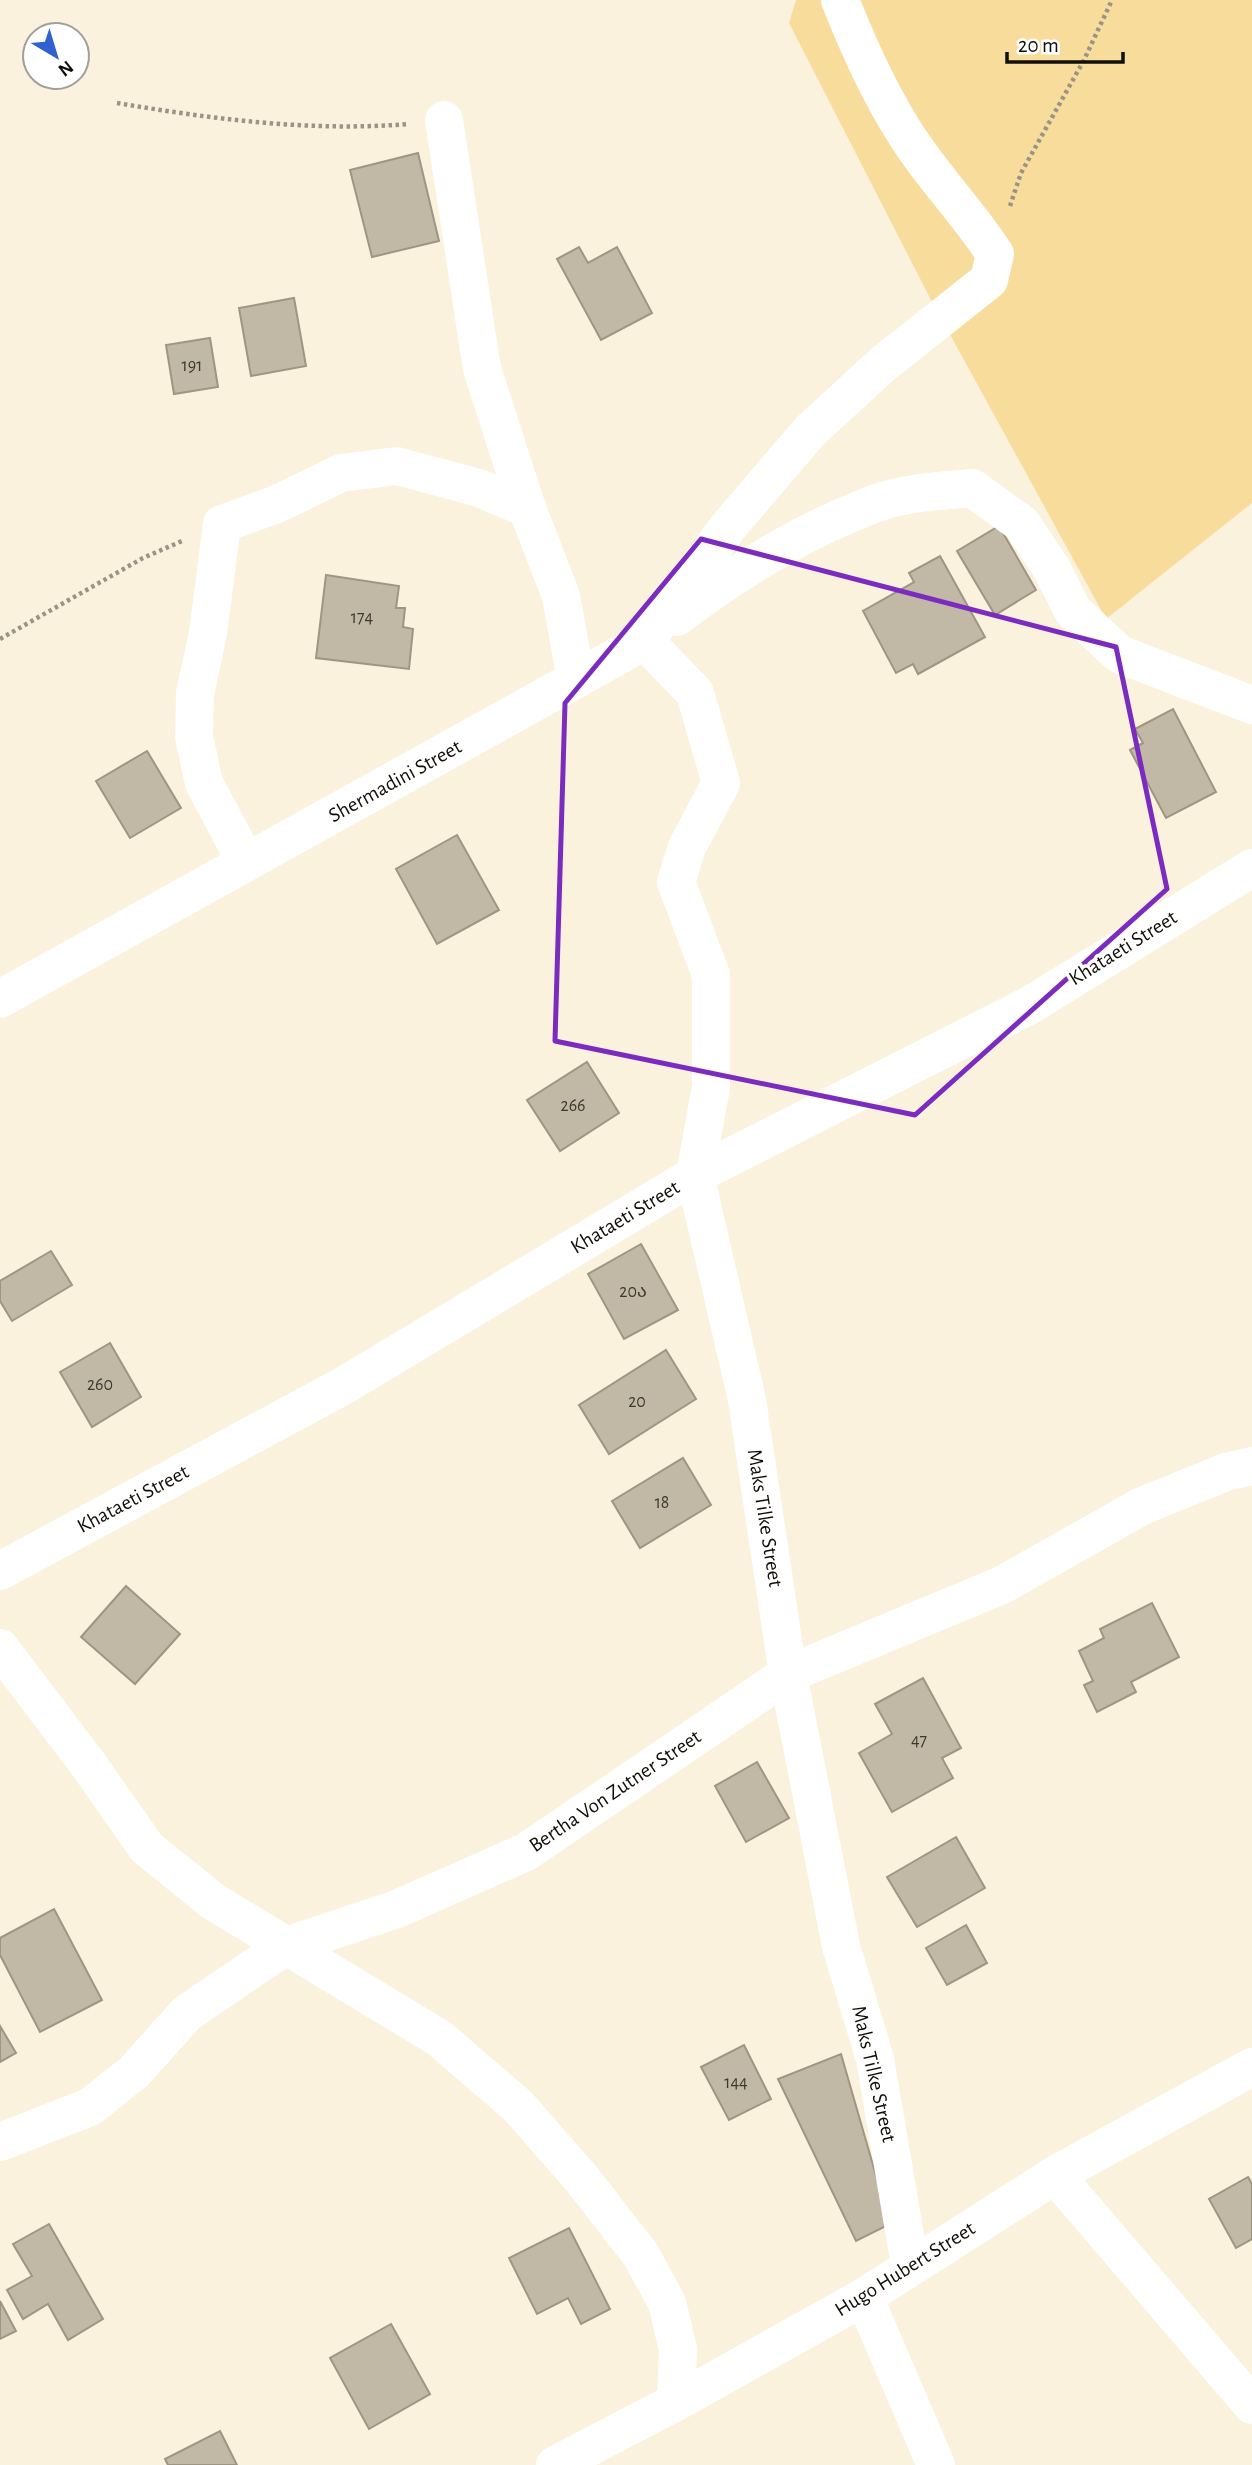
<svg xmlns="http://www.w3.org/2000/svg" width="1252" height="2465" viewBox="0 0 1252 2465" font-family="'Alegreya Sans','Noto Sans Georgian',sans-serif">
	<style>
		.green { fill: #f8dc9c }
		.building { fill: #c1b9a6; stroke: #9e9583; stroke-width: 2 }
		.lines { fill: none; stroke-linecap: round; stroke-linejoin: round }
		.path { stroke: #9a9486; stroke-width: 4.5; stroke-dasharray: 3.5 3.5; stroke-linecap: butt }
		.minor { stroke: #fff; stroke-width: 38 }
		.marked { fill: none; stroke: #7b2cbf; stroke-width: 5; stroke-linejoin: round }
		.labels { text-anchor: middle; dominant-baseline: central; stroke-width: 7; stroke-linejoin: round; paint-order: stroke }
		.number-label { font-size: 18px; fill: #3d3930 }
		.street-label { font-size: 21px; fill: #110e08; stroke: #fff }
	</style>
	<rect width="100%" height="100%" fill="#fbf2de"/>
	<path class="green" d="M796 0H1252V503L1106 619 930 298 789 23Z"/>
	<g class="building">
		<path d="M418 153 439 241 372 257 350 170Z"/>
		<path d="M579 247 588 263 617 247 652 313 601 340 557 259Z"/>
		<path d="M294 298 306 366 251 376 239 308Z"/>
		<path d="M210 338 218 387 174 394 166 345Z"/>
		<path d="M999 526 1036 590 995 615 957 551Z"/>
		<path d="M940 556 985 637 918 674 913 664 896 673 863 611 914 582 909 573Z"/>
		<path d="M326 575 399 586 396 608H405L403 627 413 629 409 669 316 658Z"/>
		<path d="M1173 709 1216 792 1166 818 1130 750 1143 743 1135 729Z"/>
		<path d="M147 751 181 808 130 838 96 781Z"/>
		<path d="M457 835 499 910 437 944 396 869Z"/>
		<path d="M587 1062 619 1113 560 1151 527 1100Z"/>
		<path d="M641 1244 678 1310 624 1339 588 1274Z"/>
		<path d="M51 1251 72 1285 12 1321 0 1301V1281Z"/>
		<path d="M110 1343 141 1397 92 1427 60 1372Z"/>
		<path d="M666 1350 696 1399 609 1454 579 1405Z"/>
		<path d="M683 1458 711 1505 640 1548 612 1501Z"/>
		<path d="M126 1586 180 1634 135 1684 81 1637Z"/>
		<path d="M1152 1603 1179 1657 1131 1682 1136 1692 1097 1712 1084 1685 1093 1681 1079 1651 1104 1638 1100 1629Z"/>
		<path d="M923 1678 961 1748 942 1758 953 1778 892 1812 859 1753 892 1734 875 1704Z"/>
		<path d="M757 1762 789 1818 746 1842 715 1786Z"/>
		<path d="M956 1837 985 1888 917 1927 887 1877Z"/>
		<path d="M54 1909 102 2000 40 2032 0 1955V1938Z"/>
		<path d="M966 1925 987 1963 947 1985 926 1948Z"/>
		<path d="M0 2026 16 2053 0 2062Z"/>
		<path d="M744 2045 771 2099 729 2120 701 2067Z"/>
		<path d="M841 2054 890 2224 856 2241 778 2079Z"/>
		<path d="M1248 2177 1252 2184V2239L1236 2248 1209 2199Z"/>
		<path d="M49 2224 103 2319 68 2340 48 2304 23 2319 7 2290 32 2276 13 2244Z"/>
		<path d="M569 2228 610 2309 581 2324 568 2298 537 2314 509 2258Z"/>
		<path d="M0 2301 16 2331 0 2339Z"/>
		<path d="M391 2324 430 2394 369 2429 330 2358Z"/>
		<path d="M220 2431 237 2465H168L165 2459Z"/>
	</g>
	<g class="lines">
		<g class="path">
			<path d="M117 103C212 119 311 132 408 124"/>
			<path d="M1010 206 1021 173 1084 60 1112 0"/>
			<path d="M0 639 143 558 182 541"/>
		</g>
		<g class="minor">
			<path d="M444 120 482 369 527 508"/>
			<path d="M677 617C735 572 808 528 877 503 907 492 941 491 972 488L1022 524 1052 569 1073 611 1119 654 1252 705"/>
			<path d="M645 641 728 527 810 431 883 364 989 280 995 254C966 209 927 171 900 125 876 86 857 43 840 0"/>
			<path d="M246 862 204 783 194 737 195 694 208 633 222 524 277 504 341 473 397 466 479 488 527 508 561 596 576 679"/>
			<path d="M0 999 645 641 695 693 721 783 687 847 676 882 711 975V1087L695 1175 747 1400 788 1674 841 1946 875 2059 910 2265"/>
			<path d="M0 1571 343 1386 695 1175 1032 1004 1252 868"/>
			<path d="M0 1648 88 1764 147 1848 214 1902 439 2038 518 2106 581 2178 641 2255 667 2303 678 2349 676 2402"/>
			<path d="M0 2142 90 2107 134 2072 187 2013 286 1946 397 1909 526 1852 788 1674 1002 1585 1142 1506 1226 1472 1252 1466"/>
			<path d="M1055 2175 1252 2405"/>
			<path d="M864 2297 936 2465"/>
			<path d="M555 2465 676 2402 864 2297 1055 2175 1252 2067"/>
		</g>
	</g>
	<path class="marked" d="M701 539 1116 647 1167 889 915 1115 555 1041 565 703Z"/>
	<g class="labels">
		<g class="number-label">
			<text x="192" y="366">191</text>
			<text x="362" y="618">174</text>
			<text x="573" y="1106">266</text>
			<text x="633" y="1292">20ა</text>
			<text x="100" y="1385">260</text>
			<text x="637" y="1402">20</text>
			<text x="662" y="1503">18</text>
			<text x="919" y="1741">47</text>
			<text x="736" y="2083">144</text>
		</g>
		<g class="street-label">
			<text transform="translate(395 781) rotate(-29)">Shermadini Street</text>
			<text transform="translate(1123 948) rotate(-32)">Khataeti Street</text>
			<text transform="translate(625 1217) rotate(-31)">Khataeti Street</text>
			<text transform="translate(133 1499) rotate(-28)">Khataeti Street</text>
			<text transform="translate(765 1518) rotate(81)">Maks Tilke Street</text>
			<text transform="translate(615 1791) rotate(-34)">Bertha Von Zutner Street</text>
			<text transform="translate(874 2074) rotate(77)">Maks Tilke Street</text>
			<text transform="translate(905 2269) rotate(-32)">Hugo Hubert Street</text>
		</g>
	</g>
	<g transform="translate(56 56) rotate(142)"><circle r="33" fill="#ffffff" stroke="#a09f9c" stroke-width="2"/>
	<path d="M0-5L12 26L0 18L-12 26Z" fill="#3061d0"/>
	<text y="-10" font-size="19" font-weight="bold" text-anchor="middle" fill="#110e08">N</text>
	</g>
	<path d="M1007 52v10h116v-10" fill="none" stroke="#110e08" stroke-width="3.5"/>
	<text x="1018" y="52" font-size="21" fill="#110e08" stroke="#ffffff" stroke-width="5" paint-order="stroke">20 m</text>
</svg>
